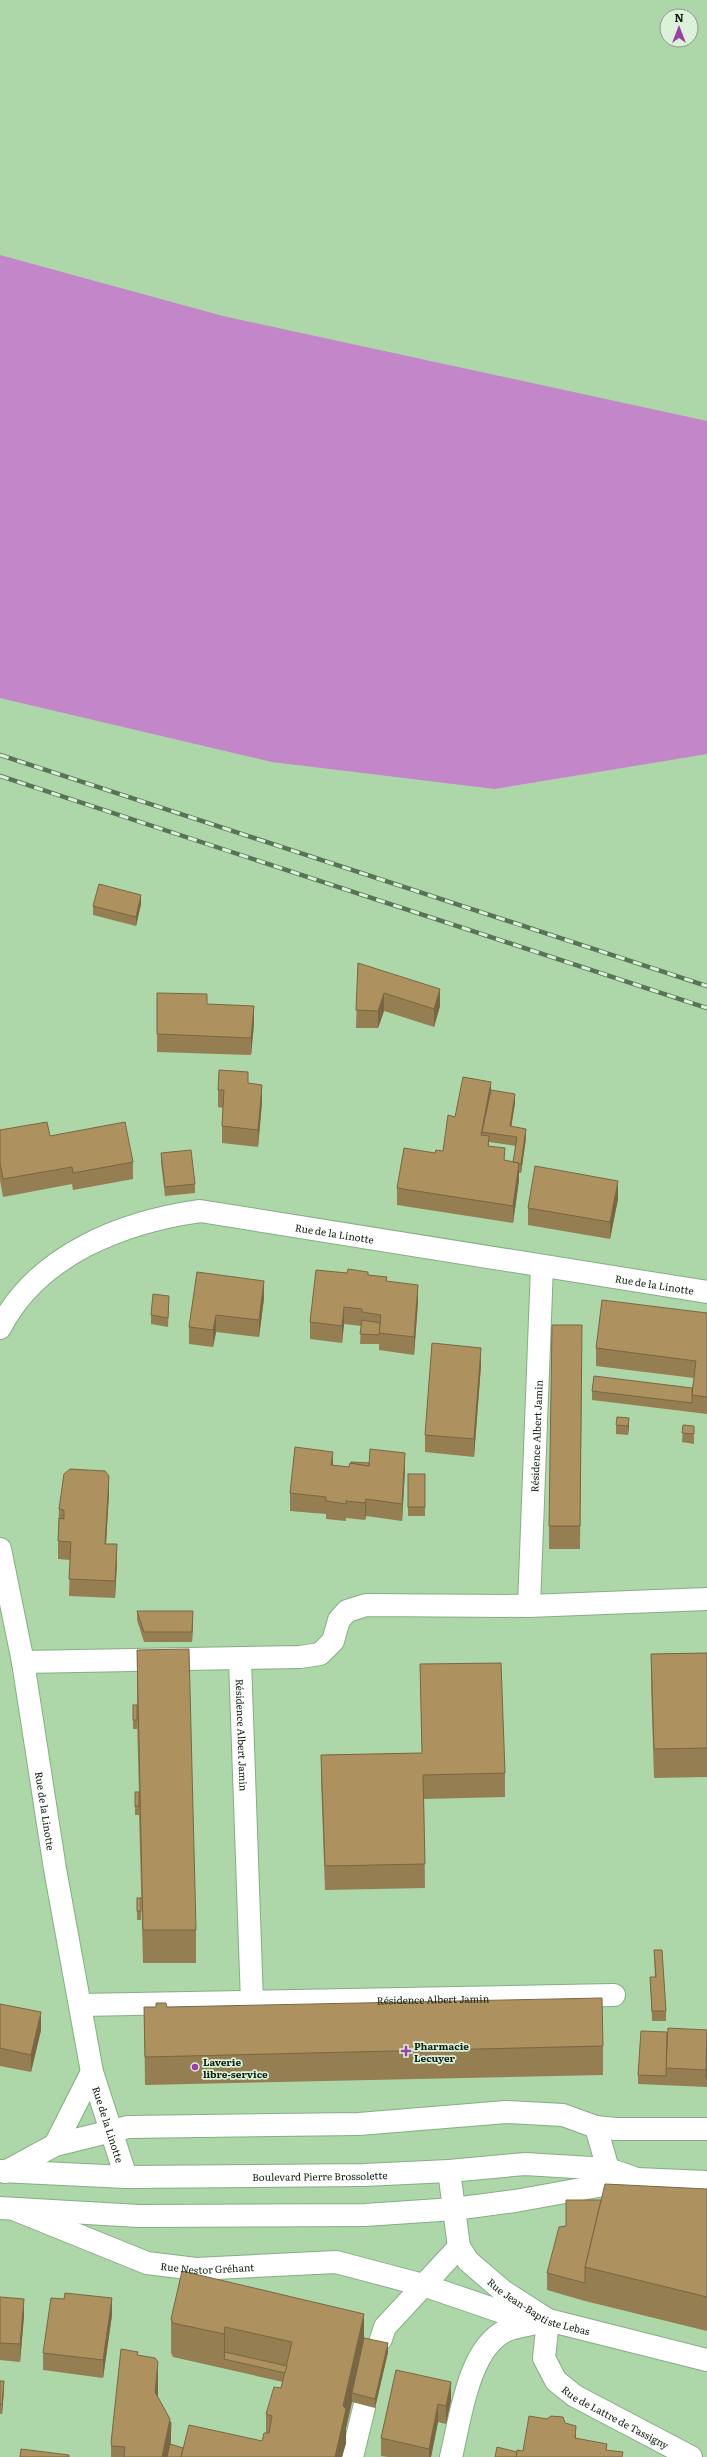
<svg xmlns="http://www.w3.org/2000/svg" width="707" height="2457" viewBox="0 0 707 2457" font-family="Literata,serif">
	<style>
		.green { fill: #c286c9 }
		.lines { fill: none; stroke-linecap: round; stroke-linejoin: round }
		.minor-casing { stroke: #85ae83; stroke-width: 24 }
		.major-casing { stroke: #85ae83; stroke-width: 24 }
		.minor { stroke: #fff; stroke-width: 22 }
		.major { stroke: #fff; stroke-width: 22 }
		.rail-casing { stroke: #587355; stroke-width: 4.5 }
		.rail { stroke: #dbf1da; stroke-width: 3; stroke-dasharray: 9; stroke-linecap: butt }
		.wall { fill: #957e52; fill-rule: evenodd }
		.shaded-wall { fill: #796642 }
		.building { fill: #ad925f; stroke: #796642 }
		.poi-dot { fill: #9c3ea7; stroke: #dbf1da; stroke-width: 1.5 }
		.labels { text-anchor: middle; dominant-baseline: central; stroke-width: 3.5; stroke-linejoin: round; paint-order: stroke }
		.street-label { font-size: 10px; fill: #0e1d0d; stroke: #dbf1da }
		.poi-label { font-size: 10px; font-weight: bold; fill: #0e1d0d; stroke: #dbf1da; text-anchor: start }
	</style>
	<rect width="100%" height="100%" fill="#add6a9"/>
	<path class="green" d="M0 255 223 316 707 421V754L495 789 272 762 0 698Z"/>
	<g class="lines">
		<defs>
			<g id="minor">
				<path id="s1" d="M0 1328C38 1254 123 1222 200 1211L707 1292"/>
				<path id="s2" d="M0 1549 23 1662 55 1869 92 2072 126 2177"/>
				<path id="s3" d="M529 1606 542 1266"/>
				<path id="s4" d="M240 1660 252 2002"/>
				<path d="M23 1662 300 1657 320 1654 333 1641 339 1620 347 1611 366 1605 529 1606 707 1599"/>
				<path id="s5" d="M80 2005 614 1995"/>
				<path d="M596 2127 608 2169"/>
				<path d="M55 2145 92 2072"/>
				<path id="s6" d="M449 2171 459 2247 468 2261 503 2291 548 2320 707 2360"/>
				<path d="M5 2172 55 2145 128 2127 359 2124 506 2112 563 2115 596 2127 616 2129H707"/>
				<path id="s7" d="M16 2210 147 2263 196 2269 336 2262 423 2285 505 2313 548 2320"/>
				<path id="s8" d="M548 2320 544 2358 556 2381 575 2396 691 2457"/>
				<path d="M381 2339 385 2327 459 2247"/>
				<path d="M352 2457 364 2408"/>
				<path d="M451 2457C460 2421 468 2349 505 2331 516 2326 530 2325 541 2322"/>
			</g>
			<g id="major">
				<path id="s9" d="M0 2171 126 2177 364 2175 449 2171 525 2164 608 2169 637 2179"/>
				<path d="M0 2208 139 2216 365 2215 454 2209 515 2201 637 2179 707 2182"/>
			</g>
		</defs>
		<use href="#minor" class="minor-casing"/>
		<use href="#major" class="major-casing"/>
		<use href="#minor" class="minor"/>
		<use href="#major" class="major"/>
		<defs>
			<g id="rail">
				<path d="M0 755 707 986"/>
				<path d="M0 776 707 1008"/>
			</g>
		</defs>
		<use href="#rail" class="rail-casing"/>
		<use href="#rail" class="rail"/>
	</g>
	<g class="wall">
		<path d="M141 904 136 926 93 915V906Z"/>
		<path d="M358 963 440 1006 434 1027 384 1011 378 1028H356Z"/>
		<path d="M157 993 207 1004 254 1023 251 1055 157 1052Z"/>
		<path d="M248 1083 262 1102 258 1147 222 1143V1126L223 1108 218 1107V1090Z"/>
		<path d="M491 1090 515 1103 511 1126 526 1138 521 1173H519V1180L513 1223 397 1205V1188L435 1153 443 1151 455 1117ZM489 1142 516 1146 513 1162 505 1161 489 1146Z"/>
		<path d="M0 1130 50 1136 133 1162V1179L73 1190 72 1184 3 1197 0 1180Z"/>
		<path d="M161 1153 195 1184V1193L165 1196 161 1162Z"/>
		<path d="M618 1199 610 1239 528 1225V1208Z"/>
		<path d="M197 1272 264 1298 259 1337 216 1332 213 1347 189 1344V1327Z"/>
		<path d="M347 1273 368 1275 387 1281 418 1302 414 1355 379 1350V1344H360L361 1326 344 1324 342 1343 310 1339V1322Z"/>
		<path d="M169 1305 168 1327 151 1324V1315Z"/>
		<path d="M707 1313V1414L592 1400V1391L692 1388 694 1378 596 1366V1348Z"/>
		<path d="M582 1349 580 1549H549V1526Z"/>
		<path d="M481 1365 474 1457 425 1452V1435Z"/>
		<path d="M629 1418 628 1435 616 1434V1425Z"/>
		<path d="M683 1425 694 1435V1444L682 1442Z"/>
		<path d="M333 1465 349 1467 405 1470 402 1521 366 1516 365 1520 346 1518V1521L326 1519V1514L290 1511V1493Z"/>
		<rect x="408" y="1474" width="17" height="42"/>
		<path d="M109 1493 106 1544 117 1562 115 1598 69 1596 70 1560 58 1559V1541L59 1509Z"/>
		<path d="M137 1611 193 1621 192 1642H144L137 1620Z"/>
		<path d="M137 1650 196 1930V1963H143L139 1814V1815H135V1801L139 1792 137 1721V1729H133V1705L137 1715Z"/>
		<path d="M707 1653V1777L654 1778 651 1683V1654Z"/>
		<path d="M420 1664 505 1773V1797L424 1799 425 1888 325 1890 321 1779V1755L422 1753Z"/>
		<rect x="137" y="1898" width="4" height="22"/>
		<path d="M654 1950 666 2011V2021H652L650 1977H655Z"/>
		<path d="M0 2004 41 2030 31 2072 0 2066Z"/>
		<path d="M144 2007H167L603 2046V2075L145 2085Z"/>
		<path d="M707 2030V2087L638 2084V2075L667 2032Z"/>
		<path d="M707 2189V2331L585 2301 547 2290V2273L566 2226 601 2200Z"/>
		<path d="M0 2297 24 2316 20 2362 0 2360Z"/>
		<path d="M112 2315 103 2378 43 2370V2353Z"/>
		<path d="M171 2319 364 2338 388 2352 375 2408 352 2402 346 2428V2443L342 2457H111V2443L138 2355 170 2422 171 2432 170 2444 183 2448 262 2441 266 2433V2414L281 2388 283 2382 173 2357 171 2353Z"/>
		<path d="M396 2370 451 2400 446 2424 438 2422 431 2457H388L381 2456V2438Z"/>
		<path d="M0 2381 4 2390 2 2414H0Z"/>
	</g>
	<g class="shaded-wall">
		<path d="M141 895V904L136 926V917Z"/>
		<path d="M440 989V1006L434 1027V1009Z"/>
		<path d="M384 993V1011L378 1028V1011Z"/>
		<path d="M254 1006V1023L251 1055V1038Z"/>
		<path d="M491 1082V1099L482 1132V1141L481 1135Z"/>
		<path d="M262 1085V1102L258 1147V1130Z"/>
		<path d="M515 1094V1103L510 1135V1126Z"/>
		<path d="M526 1129V1138L521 1173V1164Z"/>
		<path d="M519 1163V1180L513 1223V1206Z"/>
		<path d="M618 1181V1199L610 1239V1222Z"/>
		<path d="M264 1281V1298L259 1337V1320Z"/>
		<path d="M418 1285V1302L414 1355V1337Z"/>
		<path d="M344 1307V1324L342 1343V1326Z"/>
		<path d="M216 1315V1332L213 1347V1330Z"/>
		<path d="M481 1348V1365L474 1457V1439Z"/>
		<path d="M629 1418V1427L628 1435V1426Z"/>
		<path d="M333 1452V1469L331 1465Z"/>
		<path d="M405 1453V1470L402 1521V1504Z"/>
		<path d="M109 1476V1493L105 1561V1544Z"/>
		<path d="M366 1499V1516L365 1520V1503Z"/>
		<path d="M117 1544V1562L115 1598V1581Z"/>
		<path d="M193 1611V1621L192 1642V1632Z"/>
		<path d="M41 2012V2030L31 2072V2055Z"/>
		<path d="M112 2298V2315L103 2378V2360Z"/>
		<path d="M24 2299V2316L20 2362V2344Z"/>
		<path d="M364 2314V2347L352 2393V2402L346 2428V2443L342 2457H335L343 2406Z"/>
		<path d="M225 2327V2359H224V2334Z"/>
		<path d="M388 2343V2352L375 2408V2399Z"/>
		<path d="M158 2362V2396L156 2418 155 2392Z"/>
		<path d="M4 2381V2390L2 2414V2405Z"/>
		<path d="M451 2382V2400L446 2424V2406Z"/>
		<path d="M438 2404V2422L431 2457H429V2449Z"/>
		<path d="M170 2419V2444L171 2422 170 2453 169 2457H162Z"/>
		<path d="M576 2426V2457L575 2438Z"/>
	</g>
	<g class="building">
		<path d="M99 884 141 895 136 917 93 906Z"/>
		<path d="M358 963 440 989 434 1009 384 993 378 1011 356 1010Z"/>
		<path d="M157 993 207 994V1004L254 1006 251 1038 157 1034Z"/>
		<path d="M219 1070 248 1072V1083L262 1085 258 1130 222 1126 224 1090H218Z"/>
		<path d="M463 1077 491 1082 481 1135 489 1136 488 1146 505 1148 504 1160 519 1163 513 1206 397 1188 404 1148 435 1153 436 1150 443 1151 448 1115 455 1117Z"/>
		<path d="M491 1090 515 1094 510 1126 526 1129 521 1164H519V1163L513 1162 517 1137 482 1132Z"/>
		<path d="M47 1122 50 1136 125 1122 133 1162 73 1173 72 1167 3 1179 0 1163V1130Z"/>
		<path d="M191 1150 195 1184 165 1187 161 1153Z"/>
		<path d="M535 1166 618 1181 610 1222 528 1208Z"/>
		<path d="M348 1269 368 1272V1275L387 1277 386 1281 418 1285 414 1337 379 1333 381 1315 362 1312V1309L344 1307 342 1326 310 1322 316 1270 347 1273Z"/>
		<path d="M197 1272 264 1281 259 1320 216 1315 213 1330 189 1327Z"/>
		<path d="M153 1294 169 1296 168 1318 151 1315Z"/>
		<path d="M602 1300 707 1313V1397L692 1395 696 1361 596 1348Z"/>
		<path d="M362 1320 380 1323 379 1335 360 1334Z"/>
		<path d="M552 1325H582L580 1526H549Z"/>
		<path d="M432 1343 481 1348 474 1439 425 1435Z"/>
		<path d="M594 1376 692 1388V1403L592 1391Z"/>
		<path d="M617 1417 629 1418 628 1426 616 1425Z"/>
		<path d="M683 1425 694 1426V1434L682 1433Z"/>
		<path d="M295 1447 333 1452 331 1465 349 1467 350 1463 369 1466 370 1449 405 1453 402 1504 366 1499 365 1503 346 1501V1504L326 1501V1497L290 1493Z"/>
		<path d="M351 1462 369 1463V1466L351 1463Z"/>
		<path d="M70 1469 105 1471 109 1476 105 1544H117L115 1581 69 1579 71 1542 58 1541 59 1518 64 1519V1510L59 1509 64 1474Z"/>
		<rect x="408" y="1474" width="17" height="33"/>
		<path d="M137 1611H193L192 1632H144Z"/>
		<path d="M189 1649 196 1930H143L137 1650Z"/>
		<path d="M707 1653V1748L654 1749 651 1654Z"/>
		<path d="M501 1663 505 1773 423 1775 425 1864 325 1866 321 1755 422 1753 420 1664Z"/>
		<rect x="133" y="1705" width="4" height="15"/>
		<rect x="135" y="1792" width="4" height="14"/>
		<rect x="137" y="1898" width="4" height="13"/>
		<path d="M654 1950H662L666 2011H652L650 1977H656Z"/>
		<path d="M602 1998 603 2046 145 2057 144 2007H156V2003H166L167 2007Z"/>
		<path d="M0 2004 41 2012 31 2055 0 2048Z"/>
		<path d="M668 2028 707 2030 706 2070 666 2068Z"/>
		<path d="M641 2031 667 2032 666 2076 638 2075Z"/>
		<path d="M707 2049V2078H706Z"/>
		<path d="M605 2184 707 2189V2297L585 2267Z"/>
		<path d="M566 2200H601L585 2267V2283L547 2273 559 2227 566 2226Z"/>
		<path d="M182 2271 364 2314 343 2406 346 2409 335 2457H181L189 2425 262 2441 264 2433H269L272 2416 266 2414 274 2387 281 2388 292 2342 225 2327 224 2334 173 2323 171 2319Z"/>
		<path d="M65 2293 112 2298 103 2360 43 2353 51 2298 64 2299Z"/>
		<path d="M0 2297 24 2299 20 2344 0 2343Z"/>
		<path d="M364 2338 388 2343 375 2399 352 2393Z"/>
		<path d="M121 2349 138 2352 137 2355 155 2358 158 2362 155 2392 170 2419 162 2457H124L125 2447 112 2446 111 2443Z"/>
		<path d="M225 2352 287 2366 285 2373 224 2359Z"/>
		<path d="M396 2370 451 2382 446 2406 438 2404 429 2449 381 2438Z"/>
		<path d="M0 2381H4L2 2405 0 2404Z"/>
		<path d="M529 2416 547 2419 551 2416 563 2417 565 2423 576 2426 575 2438 607 2444 606 2450 623 2452 622 2457H516L517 2450 523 2451Z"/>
		<path d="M170 2422H171L170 2444Z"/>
		<path d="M170 2444 183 2448 181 2457H167Z"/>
		<path d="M497 2447 517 2452 516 2457H495Z"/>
		<path d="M21 2449 69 2455V2457H20Z"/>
	</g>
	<g class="poi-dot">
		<path d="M404 2045h4v4h4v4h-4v4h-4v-4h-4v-4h4z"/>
		<circle cx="195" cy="2067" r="4"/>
	</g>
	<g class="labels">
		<g class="street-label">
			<text stroke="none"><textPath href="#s1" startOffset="377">Rue de la Linotte</textPath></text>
			<text stroke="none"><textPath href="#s1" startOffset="701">Rue de la Linotte</textPath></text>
			<text stroke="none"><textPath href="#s3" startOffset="170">Résidence Albert Jamin</textPath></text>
			<text stroke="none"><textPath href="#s4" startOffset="75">Résidence Albert Jamin</textPath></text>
			<text stroke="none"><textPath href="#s2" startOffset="266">Rue de la Linotte</textPath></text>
			<text stroke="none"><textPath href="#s5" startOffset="353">Résidence Albert Jamin</textPath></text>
			<text stroke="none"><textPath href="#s2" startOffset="586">Rue de la Linotte</textPath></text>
			<text stroke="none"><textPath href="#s9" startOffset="320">Boulevard Pierre Brossolette</textPath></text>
			<text stroke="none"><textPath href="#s7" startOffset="202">Rue Nestor Gréhant</textPath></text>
			<text stroke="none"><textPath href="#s6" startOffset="179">Rue Jean-Baptiste Lebas</textPath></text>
			<text stroke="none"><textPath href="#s8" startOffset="134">Rue de Lattre de Tassigny</textPath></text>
		</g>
		<g class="poi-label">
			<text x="414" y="2045">Pharmacie<tspan x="414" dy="12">Lecuyer</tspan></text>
			<text x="203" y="2061">Laverie<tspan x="203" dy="12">libre-service</tspan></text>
		</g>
	</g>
	<g transform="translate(679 28)"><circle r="19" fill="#dbf1da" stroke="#899c88"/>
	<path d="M0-3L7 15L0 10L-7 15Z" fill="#9c3ea7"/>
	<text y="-6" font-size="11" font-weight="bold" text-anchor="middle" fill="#0e1d0d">N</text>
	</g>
</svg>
